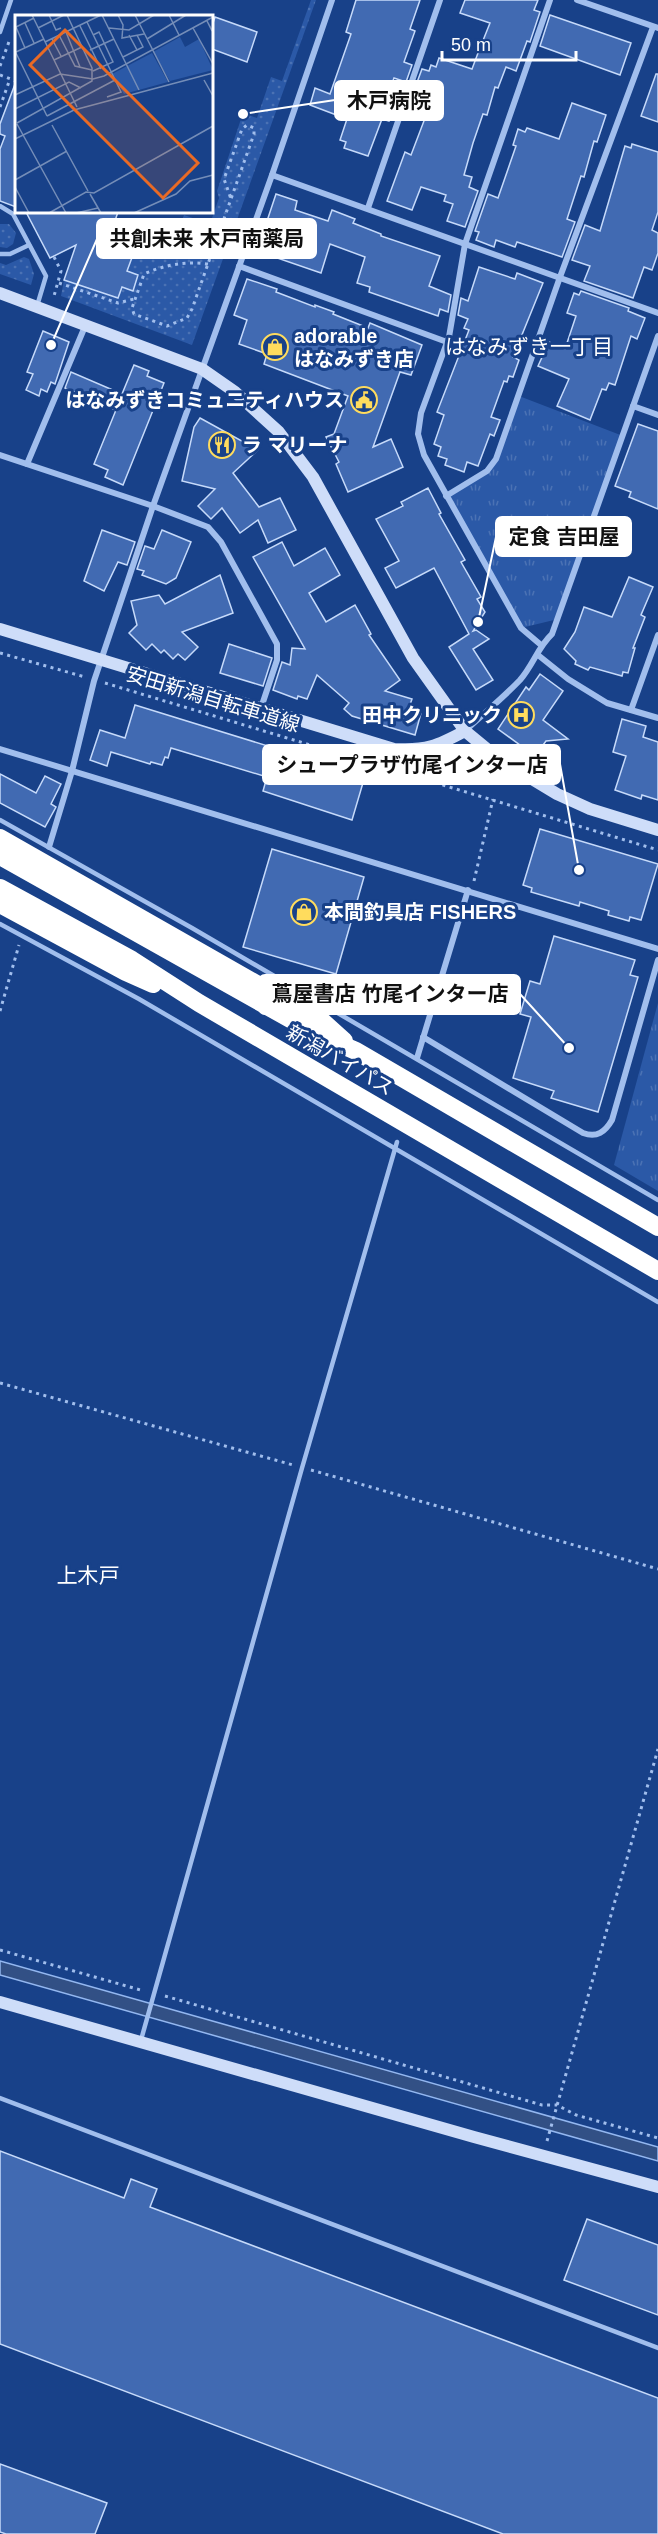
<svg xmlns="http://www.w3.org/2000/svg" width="658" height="2534" viewBox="0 0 658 2534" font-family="Arial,'Noto Sans JP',sans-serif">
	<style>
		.grass { fill: url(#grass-dots) }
		.park { fill: url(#park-tufts) }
		.water { fill: #325085; stroke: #93b7f0; stroke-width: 1.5 }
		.building { fill: #416ab2; stroke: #c6dafa; stroke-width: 1.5 }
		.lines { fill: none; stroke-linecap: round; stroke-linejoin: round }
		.path { stroke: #a1beed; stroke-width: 3; stroke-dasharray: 3 4.5; stroke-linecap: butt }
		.lane { stroke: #a1beed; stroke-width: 4.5 }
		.street { stroke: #a1beed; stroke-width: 6 }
		.secondary { stroke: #ceddf9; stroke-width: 12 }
		.highway { stroke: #fff; stroke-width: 18 }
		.labels { text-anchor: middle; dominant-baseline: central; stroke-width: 6; stroke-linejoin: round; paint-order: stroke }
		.poi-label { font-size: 20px; font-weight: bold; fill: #fff; stroke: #184189; text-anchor: start }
		.street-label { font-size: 20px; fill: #fff; stroke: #184189 }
		.neighbourhood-label { font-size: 21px; fill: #fff; stroke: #184189 }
		.inset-road { fill: none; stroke: #748db8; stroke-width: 1.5 }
		.view { fill: #ea6a24; fill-opacity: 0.15; stroke: #ea6a24; stroke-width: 3 }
		.inset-edge { fill: none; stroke: #fff; stroke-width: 3 }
		.leader { fill: none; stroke: #fff; stroke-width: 2 }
		.callout-dot { fill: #fff; stroke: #184189; stroke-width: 2 }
		.callout { fill: #fff; stroke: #fff; stroke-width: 2 }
		.callout-label { font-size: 21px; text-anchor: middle; font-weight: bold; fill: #111 }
	</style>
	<defs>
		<pattern id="grass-dots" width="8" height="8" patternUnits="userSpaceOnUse" patternTransform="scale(1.5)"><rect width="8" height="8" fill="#2b59a7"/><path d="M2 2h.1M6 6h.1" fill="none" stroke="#4b72b4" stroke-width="1.8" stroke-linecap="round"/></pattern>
		<pattern id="park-tufts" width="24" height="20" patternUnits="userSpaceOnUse" patternTransform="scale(1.5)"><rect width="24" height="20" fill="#2b59a7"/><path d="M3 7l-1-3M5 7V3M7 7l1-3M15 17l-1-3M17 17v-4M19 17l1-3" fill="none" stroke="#4b72b4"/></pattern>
	</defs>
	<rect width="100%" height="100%" fill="#184189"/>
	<g class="grass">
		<path d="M311 0H316L192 345 61 296 64 280 117 298 137 244 143 243 171 252 184 215 210 224 219 198 217 191 243 113 257 118 271 77 282 81Z"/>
		<path d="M0 224H9L16 233 13 244 7 248 0 247Z"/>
		<path d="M24 257 29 259 34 274 31 285 0 274V263L6 265Z"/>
	</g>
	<g class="park">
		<path d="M519 396 623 436 558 619 521 628 446 496 487 471 496 459Z"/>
		<path d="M658 1003V1191L614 1165Z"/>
	</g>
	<path class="water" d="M0 1961 658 2147V2161L0 1975Z"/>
	<g class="building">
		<path d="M356 0H420L410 29 415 31 404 62 412 65 406 82 394 78 385 103 394 106 389 121 382 119 368 156 344 148 346 142 340 140 347 119 310 105 315 88 330 94 351 34 346 32Z"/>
		<path d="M465 0H538L534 10 540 12 530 42 527 41 516 71 506 67 498 88 495 87 487 115 483 114 473 143 464 175 472 177 469 187 478 191 465 227 447 221 453 204 444 201 446 195 421 187 412 210 387 201 405 152 411 155 427 113 414 108 422 87 416 85 422 69 429 71 431 65 436 67 439 58 472 69 478 53 490 23 460 13Z"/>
		<path d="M550 15 631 43 620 75 540 46Z"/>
		<path d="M215 17 257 32 247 62 212 49V26Z"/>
		<path d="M656 74H658V122L641 116Z"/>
		<path d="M15 84H16V207L0 201V149L5 136 0 134V124Z"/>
		<path d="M572 103 606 115 597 142 594 141 584 177 581 176 567 219 575 222 562 257 517 242 515 247 496 240 494 247 476 240 479 232 475 231 488 194 498 198 516 146 513 145 518 129 525 132 527 128 559 139Z"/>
		<path d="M632 144 658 152V212L652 230 658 233V253L652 270 644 267 633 298 584 281 590 266 572 260 585 225 600 231 625 146 631 148Z"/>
		<path d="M276 194 297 201 295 210 328 221 332 210 355 219 353 223 381 234V236L440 256 429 286 451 295 448 312 440 309 438 316 369 292 370 287 357 283 365 257 330 244 321 273 257 251Z"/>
		<path d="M26 212H118L110 235 137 244 127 271 138 275 133 291 122 287 118 298 64 280 76 245 50 258Z"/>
		<path d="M479 267 515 279 517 273 543 283 513 357 519 360 513 377 509 376 507 382 504 381 491 417 500 420 494 436 490 434 478 466 467 462 464 472 445 465 447 459 438 456 441 447 434 444 444 415 437 412 469 330 464 328 468 319 458 315 461 298 468 301Z"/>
		<path d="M247 279 277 289 276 292 315 307V305L334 312 333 314 368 328 370 323 422 345 411 375 400 372 373 447 391 439 403 467 348 492 336 464 339 462 326 437 334 434 348 396 264 364 267 354 239 344 247 320 234 315Z"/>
		<path d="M581 291 629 308 628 311 645 318 637 339 631 336 615 385 609 383 606 390 602 389 590 420 557 406 569 379 538 366 549 342 565 349 576 316 567 313 574 293 579 295Z"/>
		<path d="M43 331 69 342 55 384 51 382 47 392 41 389 39 396 26 390 33 374 27 372Z"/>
		<path d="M134 365 149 371 147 376 164 383 123 485 105 477 108 470 94 464 116 410 65 388 71 372 122 394Z"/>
		<path d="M200 418 258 450 233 473 259 507 280 498 296 530 268 543 258 520 240 533 222 508 211 519 198 506 215 489 182 481 194 427Z"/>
		<path d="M638 424 658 431V509L629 497 631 492 615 486Z"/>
		<path d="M428 488 441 513 439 514 465 560 461 562 481 597 477 599 485 612 473 631 476 630 489 639 473 649 493 680 476 690 449 647 469 634 434 568 396 588 385 568 399 561 376 519 403 506 401 502Z"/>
		<path d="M102 530 135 542 127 565 118 562 104 591 84 581Z"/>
		<path d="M162 530 191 542 176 578 166 584 142 575 144 571 137 569 145 546 154 549Z"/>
		<path d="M282 542 294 566 325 548 340 575 309 593 326 622 355 605 371 634 369 635 400 680 385 691 412 699 408 710 421 713 415 735 352 716 344 709 349 703 317 675 307 699 298 696 297 699 273 690 282 662 290 665 292 648 305 649 253 557Z"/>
		<path d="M220 575 233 613 182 632 198 647 185 660 178 654 173 659 164 650 161 653 152 644 146 650 129 633 137 625 131 601 159 595 165 604Z"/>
		<path d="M629 577 653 587 641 615 645 617 633 648H635L628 673 623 672 622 676 590 667 588 670 575 664 576 661 564 649 575 632 584 607 612 617Z"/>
		<path d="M229 644 272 658 263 686 220 673Z"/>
		<path d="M540 674 563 691 543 720 568 739 546 741 535 756 498 729 526 687 529 690Z"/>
		<path d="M135 705 365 776 352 820 263 791 267 777 171 748 168 758 165 757 162 765 151 762 150 764 111 752 107 766 90 760 100 730 125 738Z"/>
		<path d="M622 719 646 726 643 737 658 742V800L642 795 641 799 615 790 626 756 613 752Z"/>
		<path d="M0 774 36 793 45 776 61 784 51 804 56 807 45 827 0 803Z"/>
		<path d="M540 829 658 864 641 920 630 917 629 921 608 915 609 911 580 902 579 906 531 892 532 888 523 885Z"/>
		<path d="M272 849 364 877 336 974 243 947Z"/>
		<path d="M554 936 635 960 630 975 638 977 598 1112 551 1098 554 1091 513 1078 531 1017 520 1014 530 981 540 984Z"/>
		<path d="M0 2151 124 2198 131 2179 157 2189 150 2207 658 2398V2534H503L0 2344Z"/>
		<path d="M587 2219 658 2245V2315L564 2280Z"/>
		<path d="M0 2464 107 2503 95 2534H6L0 2532Z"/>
	</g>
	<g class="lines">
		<g class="path">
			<path d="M0 66 10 39"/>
			<path d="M0 75 16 81"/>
			<path d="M0 107 10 79"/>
			<path d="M54 257 61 271 54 296"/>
			<path d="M208 264C185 261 164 265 144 274L132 308 134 314 167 326 187 318 192 309 254 134V128L247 125 242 129 224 179 231 199"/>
			<path d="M59 283 118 303 134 299"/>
			<path d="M0 653 85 677"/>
			<path d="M105 683 658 850"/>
			<path d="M474 881 493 799"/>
			<path d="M0 1011 19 945"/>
			<path d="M0 1383 293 1465"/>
			<path d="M311 1470 658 1569"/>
			<path d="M0 1950 144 1991"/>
			<path d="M165 1996 542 2105H557L576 2115 658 2138"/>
			<path d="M547 2141 658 1749"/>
		</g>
		<g class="lane">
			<path d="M0 32 11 0"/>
			<path d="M0 206 13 214 46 276 37 306"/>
			<path d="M0 254H10L29 245"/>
			<path d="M0 820 192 928 658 1200"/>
			<path d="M0 924 139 999 658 1302"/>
			<path d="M141 2040 302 1468 397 1142"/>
			<path d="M0 2098 658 2348"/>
		</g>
		<g class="street">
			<path d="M577 0 658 28"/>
			<path d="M272 175 658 313"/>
			<path d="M368 208 440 0"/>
			<path d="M239 266 447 342"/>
			<path d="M633 406 658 415"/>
			<path d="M0 455 153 506 208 527 221 542 277 644V660L261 708"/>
			<path d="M27 464 86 324"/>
			<path d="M446 496 487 471 496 459 560 277 653 27"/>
			<path d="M541 645 521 628 424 455 418 434 421 413 449 337 465 244 550 0"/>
			<path d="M538 655 568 679 607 703 658 718"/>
			<path d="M631 710 658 635"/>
			<path d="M465 731C483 714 503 698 520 680 533 665 538 647 552 634L658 336"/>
			<path d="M0 749 658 949"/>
			<path d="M49 847 72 771 94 681 153 506 272 175 332 0"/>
			<path d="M423 1037 583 1133C597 1138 605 1132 612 1120L658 960"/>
			<path d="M417 1058 468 890"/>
		</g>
		<g class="secondary">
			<path d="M0 293 202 369 235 392 279 432 313 477 413 658 465 731 499 759 557 794 590 809 658 830"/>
			<path d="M0 629 394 749C426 751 437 746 465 731"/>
			<path d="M0 2002 474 2137 658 2187"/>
		</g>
		<g class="highway">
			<path d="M0 838 323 1022 344 1041"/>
			<path d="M0 856 317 1034 356 1051 658 1227"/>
			<path d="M0 888 132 960 199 1003 658 1271"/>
			<path d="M0 904 126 972 153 984"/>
		</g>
	</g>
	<defs>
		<symbol id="shop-ring" viewBox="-11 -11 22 22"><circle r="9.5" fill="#184189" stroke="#ffdc5d" stroke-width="1.5"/><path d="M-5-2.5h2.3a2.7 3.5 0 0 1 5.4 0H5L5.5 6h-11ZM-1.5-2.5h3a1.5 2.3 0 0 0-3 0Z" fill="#ffdc5d"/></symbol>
		<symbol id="civic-ring" viewBox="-11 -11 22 22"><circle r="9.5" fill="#184189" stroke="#ffdc5d" stroke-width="1.5"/><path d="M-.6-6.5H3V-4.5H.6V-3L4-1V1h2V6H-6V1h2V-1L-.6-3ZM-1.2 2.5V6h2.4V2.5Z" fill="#ffdc5d"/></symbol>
		<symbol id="restaurant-ring" viewBox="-11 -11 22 22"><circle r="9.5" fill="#184189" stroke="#ffdc5d" stroke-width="1.5"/><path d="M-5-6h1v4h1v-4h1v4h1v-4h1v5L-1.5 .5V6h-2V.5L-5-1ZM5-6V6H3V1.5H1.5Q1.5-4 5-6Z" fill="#ffdc5d"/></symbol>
		<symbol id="hospital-ring" viewBox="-11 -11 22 22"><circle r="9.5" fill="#184189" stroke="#ffdc5d" stroke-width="1.5"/><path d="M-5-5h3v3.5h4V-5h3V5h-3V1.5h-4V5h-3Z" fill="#ffdc5d"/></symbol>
	</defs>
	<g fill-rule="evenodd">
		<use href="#shop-ring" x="260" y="332" width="30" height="30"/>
		<use href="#civic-ring" x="349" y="385" width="30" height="30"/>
		<use href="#restaurant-ring" x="207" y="430" width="30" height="30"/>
		<use href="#hospital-ring" x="506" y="700" width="30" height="30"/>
		<use href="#shop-ring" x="289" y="897" width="30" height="30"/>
	</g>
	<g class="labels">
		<g class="poi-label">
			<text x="294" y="336">adorable<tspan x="294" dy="23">はなみずき店</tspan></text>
			<text x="344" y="400" text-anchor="end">はなみずきコミュニティハウス</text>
			<text x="242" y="445">ラ マリーナ</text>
			<text x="502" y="715" text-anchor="end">田中クリニック</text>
			<text x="324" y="912">本間釣具店 FISHERS</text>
		</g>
		<g class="street-label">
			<text transform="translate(213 699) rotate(17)">安田新潟自転車道線</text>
			<text transform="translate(340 1060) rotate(30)">新潟バイパス</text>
		</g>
		<g class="neighbourhood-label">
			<text x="529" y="346">はなみずき一丁目</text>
			<text x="88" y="1575">上木戸</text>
		</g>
	</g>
	<g transform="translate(15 15)">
		<rect width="198" height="198" fill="#184189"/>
		<path d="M165 22 170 32 184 24 198 55 155 66 138 37ZM137 38 153 67 109 79 97 59Z" fill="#2b59a7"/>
		<path class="inset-road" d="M17 0 62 92M34 0 41 15 46 13M87 0 124 75M103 0 108 10 107 23 129 19M120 0 154 67M154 0 164 20M72 7 106 77 92 82M10 8 19 28M65 11 86 54M1 12 10 33M1 12 19 3M23 13 49 0M94 13 114 15 139 0M178 13 198 49M197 16 192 6 198 17M51 17 65 52M44 20 60 51 77 55M78 20 84 17 98 47 78 56M37 24 46 41M132 24 171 0M30 27 86 0M75 35 99 24M122 35 128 32 122 20M0 36 32 101M1 37 29 24M108 42 122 35 114 20M39 45 67 32M189 65 198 81M0 80 45 59 78 64 89 61 198 2M0 94 54 67 66 73M32 101 100 65M2 108 77 66V53L52 0M2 109 51 198M37 110 73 176M0 124 59 95 198 58M0 165 52 136M0 172 14 198M75 179 86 198M34 198 71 177 79 178 198 111M61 198 83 193M119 198 161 179 175 166 198 160"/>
		<path class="view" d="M50 15 183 148 148 183 15 50Z"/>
		<rect width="198" height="198" class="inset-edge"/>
	</g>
	<path class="leader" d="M243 114L335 100M51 345L97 239M478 622L496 537M579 870L560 764M569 1048L520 994"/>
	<g class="callout-dot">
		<circle cx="243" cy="114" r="6"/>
		<circle cx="51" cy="345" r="6"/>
		<circle cx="478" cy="622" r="6"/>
		<circle cx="579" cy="870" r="6"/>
		<circle cx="569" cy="1048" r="6"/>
	</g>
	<g class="callout">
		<rect x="335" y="81" width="108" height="39" rx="6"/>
		<rect x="97" y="219" width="219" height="39" rx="6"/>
		<rect x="496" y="517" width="135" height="39" rx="6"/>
		<rect x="263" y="745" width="297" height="39" rx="6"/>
		<rect x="259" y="975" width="261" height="39" rx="6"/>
	</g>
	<g class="callout-label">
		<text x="389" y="108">木戸病院</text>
		<text x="207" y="246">共創未来 木戸南薬局</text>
		<text x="564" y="544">定食 吉田屋</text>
		<text x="412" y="772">シュープラザ竹尾インター店</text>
		<text x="390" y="1001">蔦屋書店 竹尾インター店</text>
	</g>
	<path d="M442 51v9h134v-9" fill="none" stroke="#ffffff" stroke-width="3"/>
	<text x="451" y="51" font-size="18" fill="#ffffff" stroke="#184189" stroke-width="4.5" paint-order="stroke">50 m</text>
</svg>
